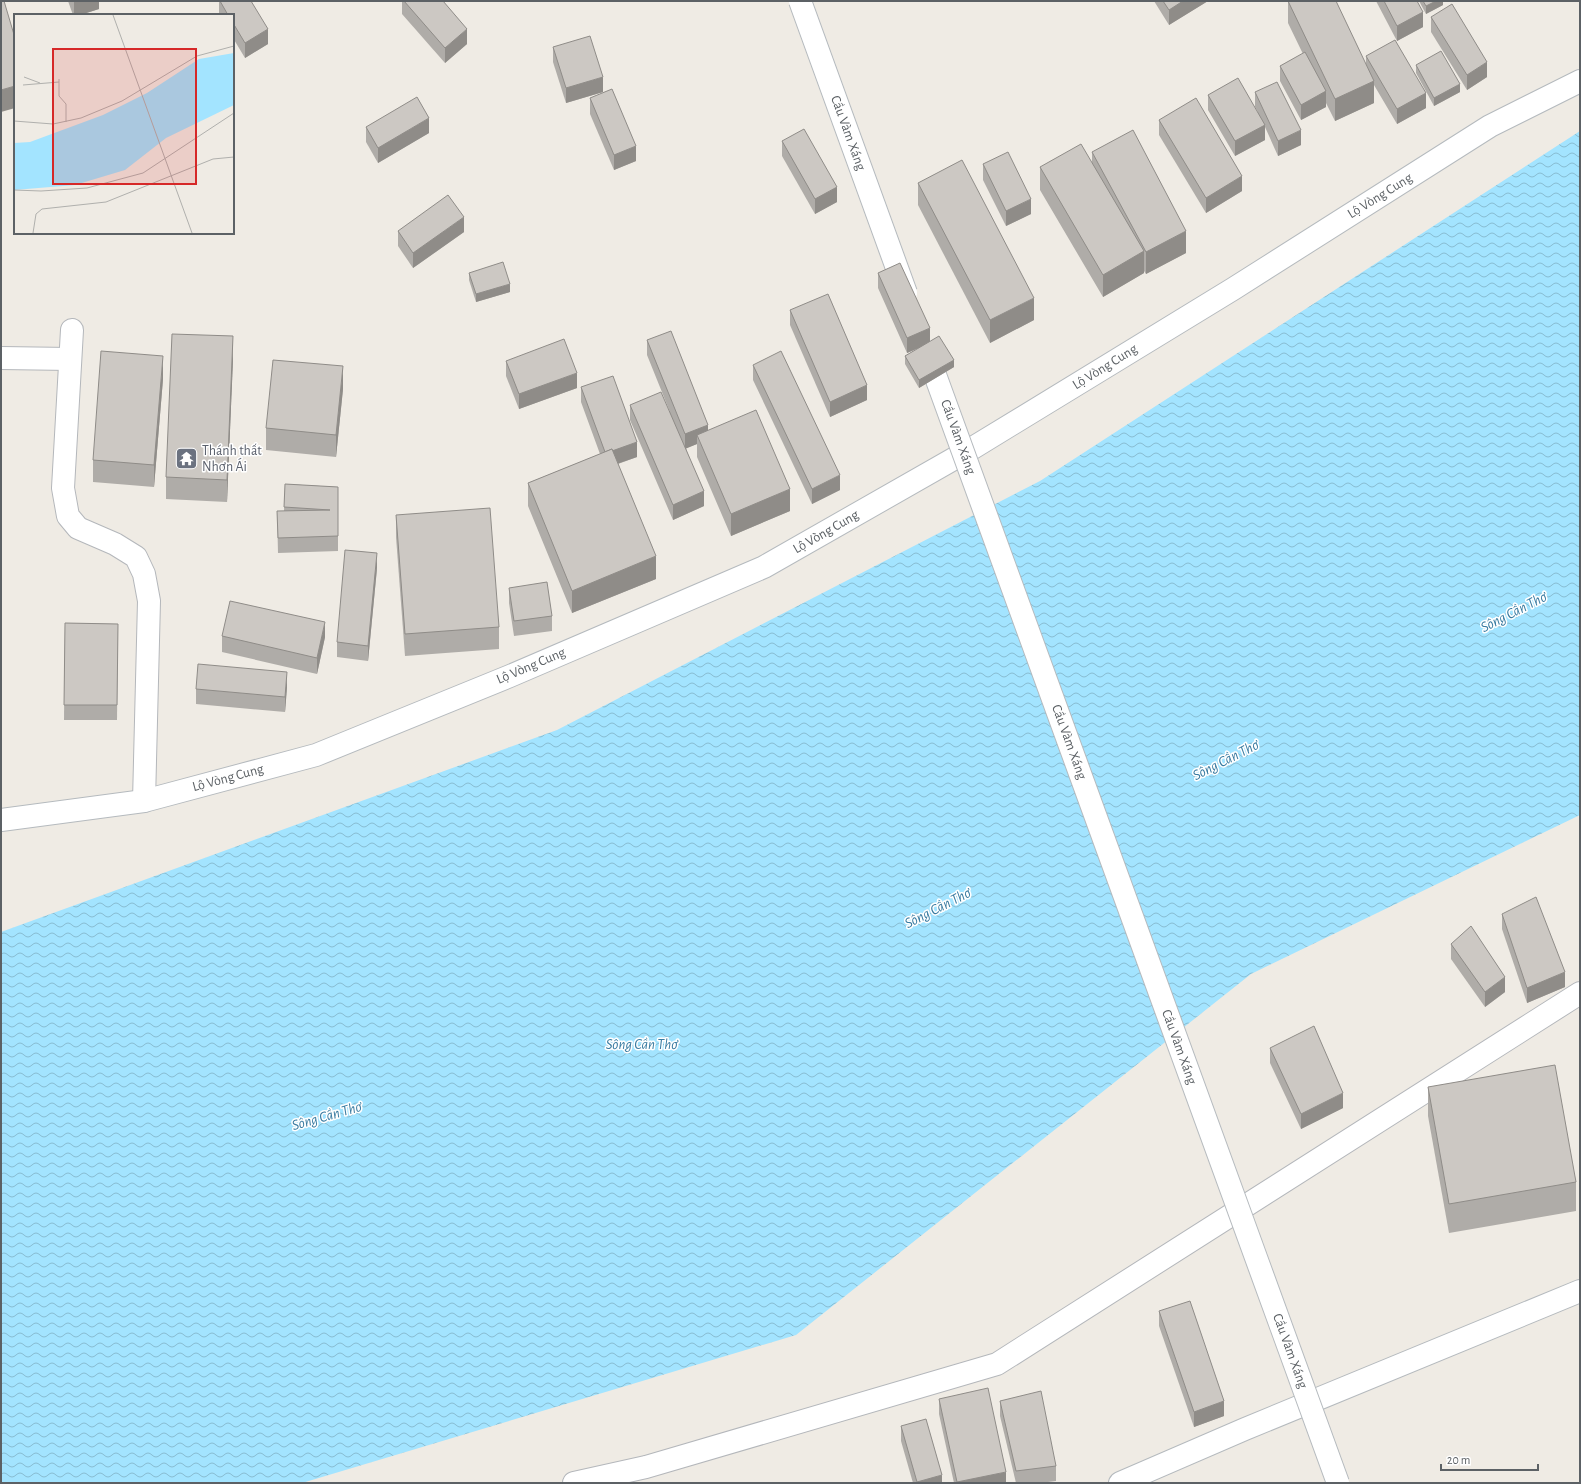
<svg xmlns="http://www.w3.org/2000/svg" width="1581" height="1484" viewBox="0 0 1581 1484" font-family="'Alegreya Sans',sans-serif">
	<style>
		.water { fill: url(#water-waves) }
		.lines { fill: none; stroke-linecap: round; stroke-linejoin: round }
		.street-casing { stroke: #b4b7bb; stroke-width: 24 }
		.secondary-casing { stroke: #b5babe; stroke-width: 24 }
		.street { stroke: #fff; stroke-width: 22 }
		.secondary { stroke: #fff; stroke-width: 22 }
		.secondary-bridge-casing { stroke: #b5babe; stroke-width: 24; stroke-linecap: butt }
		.secondary-bridge { stroke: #fff; stroke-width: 22 }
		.wall { fill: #afaca8 }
		.shaded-wall { fill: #8f8c88 }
		.building { fill: #ccc8c3; stroke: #8f8c88 }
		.labels { text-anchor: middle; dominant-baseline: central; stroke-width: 3; stroke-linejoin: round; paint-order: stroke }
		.street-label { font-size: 14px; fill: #5c6165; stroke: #fff }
		.worship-label { font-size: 14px; fill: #5b616d; stroke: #fff; text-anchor: start }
		.water-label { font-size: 15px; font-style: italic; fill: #397ba1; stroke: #fff }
		.inset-road { fill: none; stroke: #b0b0ad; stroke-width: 1 }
		.view { fill: #d62828; fill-opacity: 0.15; stroke: #d62828; stroke-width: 2 }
		.inset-edge { fill: none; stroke: #5c6165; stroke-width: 2 }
	</style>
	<defs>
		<pattern id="water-waves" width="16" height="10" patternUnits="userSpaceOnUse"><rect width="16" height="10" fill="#a3e4ff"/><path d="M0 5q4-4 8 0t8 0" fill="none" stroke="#88bcd2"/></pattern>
	</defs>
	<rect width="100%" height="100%" fill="#efebe4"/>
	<path class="water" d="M1580 131V815L1251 974 796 1335 302 1483H1V932L557 730 1040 481Z"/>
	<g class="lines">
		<defs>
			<g id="street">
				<path d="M72 330 63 488 68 516 78 528 115 544 136 557 144 574 149 601 144 801"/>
				<path d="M1 358 70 359"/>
				<path d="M574 1483 646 1467 997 1364 1580 993"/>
			</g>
			<g id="secondary">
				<path d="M1 820 144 801 316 755 510 676 764 567 971 449 1233 289 1490 126 1580 81"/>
				<path d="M1120 1483 1245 1429 1580 1291"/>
			</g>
		</defs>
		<use href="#street" class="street-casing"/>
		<use href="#secondary" class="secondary-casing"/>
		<use href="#street" class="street"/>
		<use href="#secondary" class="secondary"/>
		<defs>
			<g id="secondary-bridge">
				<path d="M800 1 906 293"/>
				<path d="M926 350 1338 1483"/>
			</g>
		</defs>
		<use href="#secondary-bridge" class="secondary-bridge-casing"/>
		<use href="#secondary-bridge" class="secondary-bridge"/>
	</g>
	<g class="wall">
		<path d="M68 1H99V9L80 15H73Z"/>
		<path d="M219 1H251L268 44 245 58 233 38V15H219Z"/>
		<path d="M402 1H443L467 44 445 63 402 14Z"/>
		<path d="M1154 1H1208L1169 25Z"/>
		<path d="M1288 1 1366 64V56L1426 108 1397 124 1374 85V103L1335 121 1326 103V107L1301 120 1280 81V66L1303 54 1288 23Z"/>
		<path d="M1376 1H1417L1423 27 1397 41Z"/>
		<path d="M1419 1H1443V5L1426 14Z"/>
		<path d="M1431 17 1487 77 1467 90 1431 32Z"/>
		<path d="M553 47 603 92 566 103 553 62Z"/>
		<path d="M1416 65 1460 92 1434 106 1416 73Z"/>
		<path d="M1255 92 1301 145 1278 156 1265 127V140L1235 156 1208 110V95L1258 112 1255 107Z"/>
		<path d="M590 98 636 161 614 170 590 114Z"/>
		<path d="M1159 120 1242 191 1206 213 1159 135Z"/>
		<path d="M366 127 429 133 378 163 366 142Z"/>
		<path d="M782 141 837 202 815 214 782 156Z"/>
		<path d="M1092 152 1186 253 1146 274 1144 271V273L1103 297 1040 190V167L1092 163Z"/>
		<path d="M983 164 1031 214 1006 226 983 180Z"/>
		<path d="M918 183 1034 320 990 343 918 205Z"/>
		<path d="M398 231 464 232 413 268 398 246Z"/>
		<path d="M469 273 510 292 476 302 469 280Z"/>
		<path d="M878 273 930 341 954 367 919 388 905 364V356L919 348 907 353 878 288Z"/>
		<path d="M790 310 867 400 830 417 790 325Z"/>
		<path d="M647 340 708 431 790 511 731 536 697 457V444L686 448 704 506 673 520 630 420V405L670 412 647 355Z"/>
		<path d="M233 359 227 502 166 499V477Z"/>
		<path d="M506 361 577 388 519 409 506 376Z"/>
		<path d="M753 365 840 490 812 504 753 380Z"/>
		<path d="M163 379 154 487 93 482V460Z"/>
		<path d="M581 387 637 457 618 464 656 579 572 613 528 506V483L600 454 581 402Z"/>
		<path d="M343 389 336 457 266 450V428Z"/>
		<path d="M285 484 338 487V551L278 553 277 511H284Z"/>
		<path d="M396 515 499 627V649L405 656 396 537Z"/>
		<path d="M377 568 368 661 337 657V642Z"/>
		<path d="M509 588 552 616V631L514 636 509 603Z"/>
		<path d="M65 623 118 624 117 720H64Z"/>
		<path d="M222 636 325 637 317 674 222 652Z"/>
		<path d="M287 687 285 712 196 704V689Z"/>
		<path d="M1502 914 1565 987 1527 1003 1502 929Z"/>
		<path d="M1451 944 1505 992 1485 1007 1451 959Z"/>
		<path d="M1270 1048 1343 1108 1301 1129 1270 1063Z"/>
		<path d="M1428 1087 1576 1182V1211L1449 1233 1428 1116Z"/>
		<path d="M1159 1311 1224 1416 1194 1427 1159 1326Z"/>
		<path d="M939 1399 1006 1483H954L939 1414Z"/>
		<path d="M1000 1401 1056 1466V1481L1040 1483H1016L1000 1416Z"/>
		<path d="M901 1426 942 1483H913L901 1441Z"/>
	</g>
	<g class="shaded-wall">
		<path d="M77 1H99V9L80 15H74V2Z"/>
		<path d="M1183 1H1208L1169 25V10Z"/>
		<path d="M1436 1H1443V5L1426 14V6Z"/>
		<path d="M1423 12V27L1397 41V26Z"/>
		<path d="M268 29V44L245 58V43Z"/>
		<path d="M467 29V44L445 63V48Z"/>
		<path d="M1487 62V77L1467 90V75Z"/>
		<path d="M603 77V92L566 103V88Z"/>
		<path d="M1374 81V103L1335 121V99Z"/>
		<path d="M1460 84V92L1434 106V98Z"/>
		<path d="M15 86V108L1 112V90Z"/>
		<path d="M1326 91V107L1301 120V105Z"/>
		<path d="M1426 93V108L1397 124V109Z"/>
		<path d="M429 118V133L378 163V148Z"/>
		<path d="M1265 125V140L1235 156V141Z"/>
		<path d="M1301 130V145L1278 156V141Z"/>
		<path d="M636 146V161L614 170V155Z"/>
		<path d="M1242 176V191L1206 213V198Z"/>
		<path d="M837 187V202L815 214V199Z"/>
		<path d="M1031 199V214L1006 226V211Z"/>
		<path d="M464 217V232L413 268V253Z"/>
		<path d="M1186 231V253L1146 274V252Z"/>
		<path d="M1144 251V273L1103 297V275Z"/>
		<path d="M510 284V292L476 302V294Z"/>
		<path d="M1034 298V320L990 343V320Z"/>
		<path d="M930 328V343L907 353V338Z"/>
		<path d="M233 336V359L227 502V480Z"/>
		<path d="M163 356V379L154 487V465Z"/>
		<path d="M954 360V367L919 388V380Z"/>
		<path d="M343 366V389L336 457V435Z"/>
		<path d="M577 373V388L519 409V394Z"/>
		<path d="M867 385V400L830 417V402Z"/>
		<path d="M708 425V440L697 435V444L685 449V434Z"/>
		<path d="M637 442V457L605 468V453Z"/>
		<path d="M840 475V490L812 504V489Z"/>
		<path d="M790 489V511L731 536V514Z"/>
		<path d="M704 491V506L673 520V505Z"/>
		<path d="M377 553V568L368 661V646Z"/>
		<path d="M656 556V579L572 613V591Z"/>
		<path d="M325 622V637L317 674V658Z"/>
		<path d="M287 672V687L285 712V697Z"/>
		<path d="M1565 972V987L1527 1003V988Z"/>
		<path d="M1505 977V992L1485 1007V992Z"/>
		<path d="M1343 1093V1108L1301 1129V1114Z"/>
		<path d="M1224 1401V1416L1194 1427V1412Z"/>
		<path d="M1006 1472V1483H957V1482Z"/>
		<path d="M942 1475V1483H917V1482Z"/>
	</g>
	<g class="building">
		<path d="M1 1H4L15 38V86L1 90Z"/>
		<path d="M220 1H251L268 29 245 43 233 23V15H228Z"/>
		<path d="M404 1H443L467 29 445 48Z"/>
		<path d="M1163 1H1183L1169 10Z"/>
		<path d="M1288 1H1336L1374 81 1335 99Z"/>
		<path d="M1384 1H1417L1423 12 1397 26Z"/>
		<path d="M1423 1H1436L1426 6Z"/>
		<path d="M1452 4 1487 62 1467 75 1431 17Z"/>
		<path d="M590 36 603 77 566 88 553 47Z"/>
		<path d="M1395 40 1426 93 1397 109 1366 56Z"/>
		<path d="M1441 51 1460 84 1434 98 1416 65Z"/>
		<path d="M1305 52 1326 91 1301 105 1280 66Z"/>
		<path d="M1238 78 1265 125 1235 141 1208 95Z"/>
		<path d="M1277 82 1301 130 1278 141 1255 92Z"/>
		<path d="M612 89 636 146 614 155 590 98Z"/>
		<path d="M417 97 429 118 378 148 366 127Z"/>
		<path d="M1196 98 1242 176 1206 198 1159 120Z"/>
		<path d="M804 129 837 187 815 199 782 141Z"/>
		<path d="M1133 130 1186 231 1146 252 1092 152Z"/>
		<path d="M1081 144 1144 251 1103 275 1040 167Z"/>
		<path d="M1008 152 1031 199 1006 211 983 164Z"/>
		<path d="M962 160 1034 298 990 320 918 183Z"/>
		<path d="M448 195 464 217 413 253 398 231Z"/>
		<path d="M503 262 510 284 476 294 469 273Z"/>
		<path d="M900 263 930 328 907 338 878 273Z"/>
		<path d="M828 294 867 385 830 402 790 310Z"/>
		<path d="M671 331 708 425 685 434 647 340Z"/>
		<path d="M172 334 233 336 227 480 166 477Z"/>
		<path d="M939 336 954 360 919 380 905 356Z"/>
		<path d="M564 339 577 373 519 394 506 361Z"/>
		<path d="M101 351 163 356 154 465 93 460Z"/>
		<path d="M781 351 840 475 812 489 753 365Z"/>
		<path d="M273 360 343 366 336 435 266 428Z"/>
		<path d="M613 376 637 442 612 451V449L605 452 581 387Z"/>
		<path d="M661 392 704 491 673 505 630 405Z"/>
		<path d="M756 410 790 489 731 514 697 435Z"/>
		<path d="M612 449 656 556 572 591 528 483Z"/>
		<path d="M285 484 338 487V536L278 538 277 511 330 510 284 507Z"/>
		<path d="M490 508 499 627 405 634 396 515Z"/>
		<path d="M345 550 377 553 368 646 337 642Z"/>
		<path d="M547 582 552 616 514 621 509 588Z"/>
		<path d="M230 601 325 622 317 658 222 636Z"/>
		<path d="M65 623 118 624 117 705H64Z"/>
		<path d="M198 664 287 672 285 697 196 689Z"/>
		<path d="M1536 897 1565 972 1527 988 1502 914Z"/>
		<path d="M1471 926 1505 977 1485 992 1451 944Z"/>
		<path d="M1314 1026 1343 1093 1301 1114 1270 1048Z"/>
		<path d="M1555 1065 1576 1182 1449 1204 1428 1087Z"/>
		<path d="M1190 1301 1224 1401 1194 1412 1159 1311Z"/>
		<path d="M988 1388 1006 1472 957 1482 939 1399Z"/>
		<path d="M1041 1391 1056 1466 1016 1471 1000 1401Z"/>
		<path d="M926 1419 942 1475 917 1482 901 1426Z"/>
	</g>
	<defs>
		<symbol id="temple-square" viewBox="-11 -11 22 22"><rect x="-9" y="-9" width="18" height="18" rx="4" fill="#6b7280" stroke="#fff"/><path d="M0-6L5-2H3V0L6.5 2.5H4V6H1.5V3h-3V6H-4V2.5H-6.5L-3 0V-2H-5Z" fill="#fff"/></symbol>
	</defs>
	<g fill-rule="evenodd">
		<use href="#temple-square" x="174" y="446" width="25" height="25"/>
	</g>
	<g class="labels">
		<g class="street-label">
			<text transform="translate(848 133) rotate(70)">Cầu Vàm Xáng</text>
			<text transform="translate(1380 196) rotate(-32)">Lộ Vòng Cung</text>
			<text transform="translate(1105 367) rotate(-32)">Lộ Vòng Cung</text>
			<text transform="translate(958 437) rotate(70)">Cầu Vàm Xáng</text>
			<text transform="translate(826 532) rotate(-30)">Lộ Vòng Cung</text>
			<text transform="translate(531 666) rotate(-23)">Lộ Vòng Cung</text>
			<text transform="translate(1069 742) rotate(70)">Cầu Vàm Xáng</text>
			<text transform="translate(228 778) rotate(-15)">Lộ Vòng Cung</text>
			<text transform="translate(1179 1047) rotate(70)">Cầu Vàm Xáng</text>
			<text transform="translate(1290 1351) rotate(70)">Cầu Vàm Xáng</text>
		</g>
		<g class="worship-label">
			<text x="202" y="451">Thánh thất<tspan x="202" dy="16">Nhơn Ái</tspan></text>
		</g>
		<g class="water-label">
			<text transform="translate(1514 612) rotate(-27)">Sông Cần Thơ</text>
			<text transform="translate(1226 760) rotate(-27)">Sông Cần Thơ</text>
			<text transform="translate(938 908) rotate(-27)">Sông Cần Thơ</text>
			<text x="642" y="1044">Sông Cần Thơ</text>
			<text transform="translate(327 1116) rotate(-16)">Sông Cần Thơ</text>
		</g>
	</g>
	<g transform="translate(14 14)">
		<rect width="220" height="220" fill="#efebe4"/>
		<path d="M220 39V91L152 124 111 156 61 171 0 176V129L16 128 89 101 133 79 185 45Z" fill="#a3e4ff"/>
		<path class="inset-road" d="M99 1 178 219M10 63 26 69M45 65V82L52 90V108M9 71 45 68M0 107 39 110 67 104 108 87 183 42 220 32M0 176 27 177 73 174 129 159 220 99M19 219 22 200 28 195 92 188 199 145 220 143"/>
		<path class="view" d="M39 35H182V170H39Z"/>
		<rect width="220" height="220" class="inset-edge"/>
	</g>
	<rect width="1581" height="1484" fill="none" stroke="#5c6165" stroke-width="4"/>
	<path d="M1441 1464v6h97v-6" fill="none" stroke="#5c6165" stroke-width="2"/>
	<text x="1447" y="1464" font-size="12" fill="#5c6165" stroke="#ffffff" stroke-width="3" paint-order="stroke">20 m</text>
</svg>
